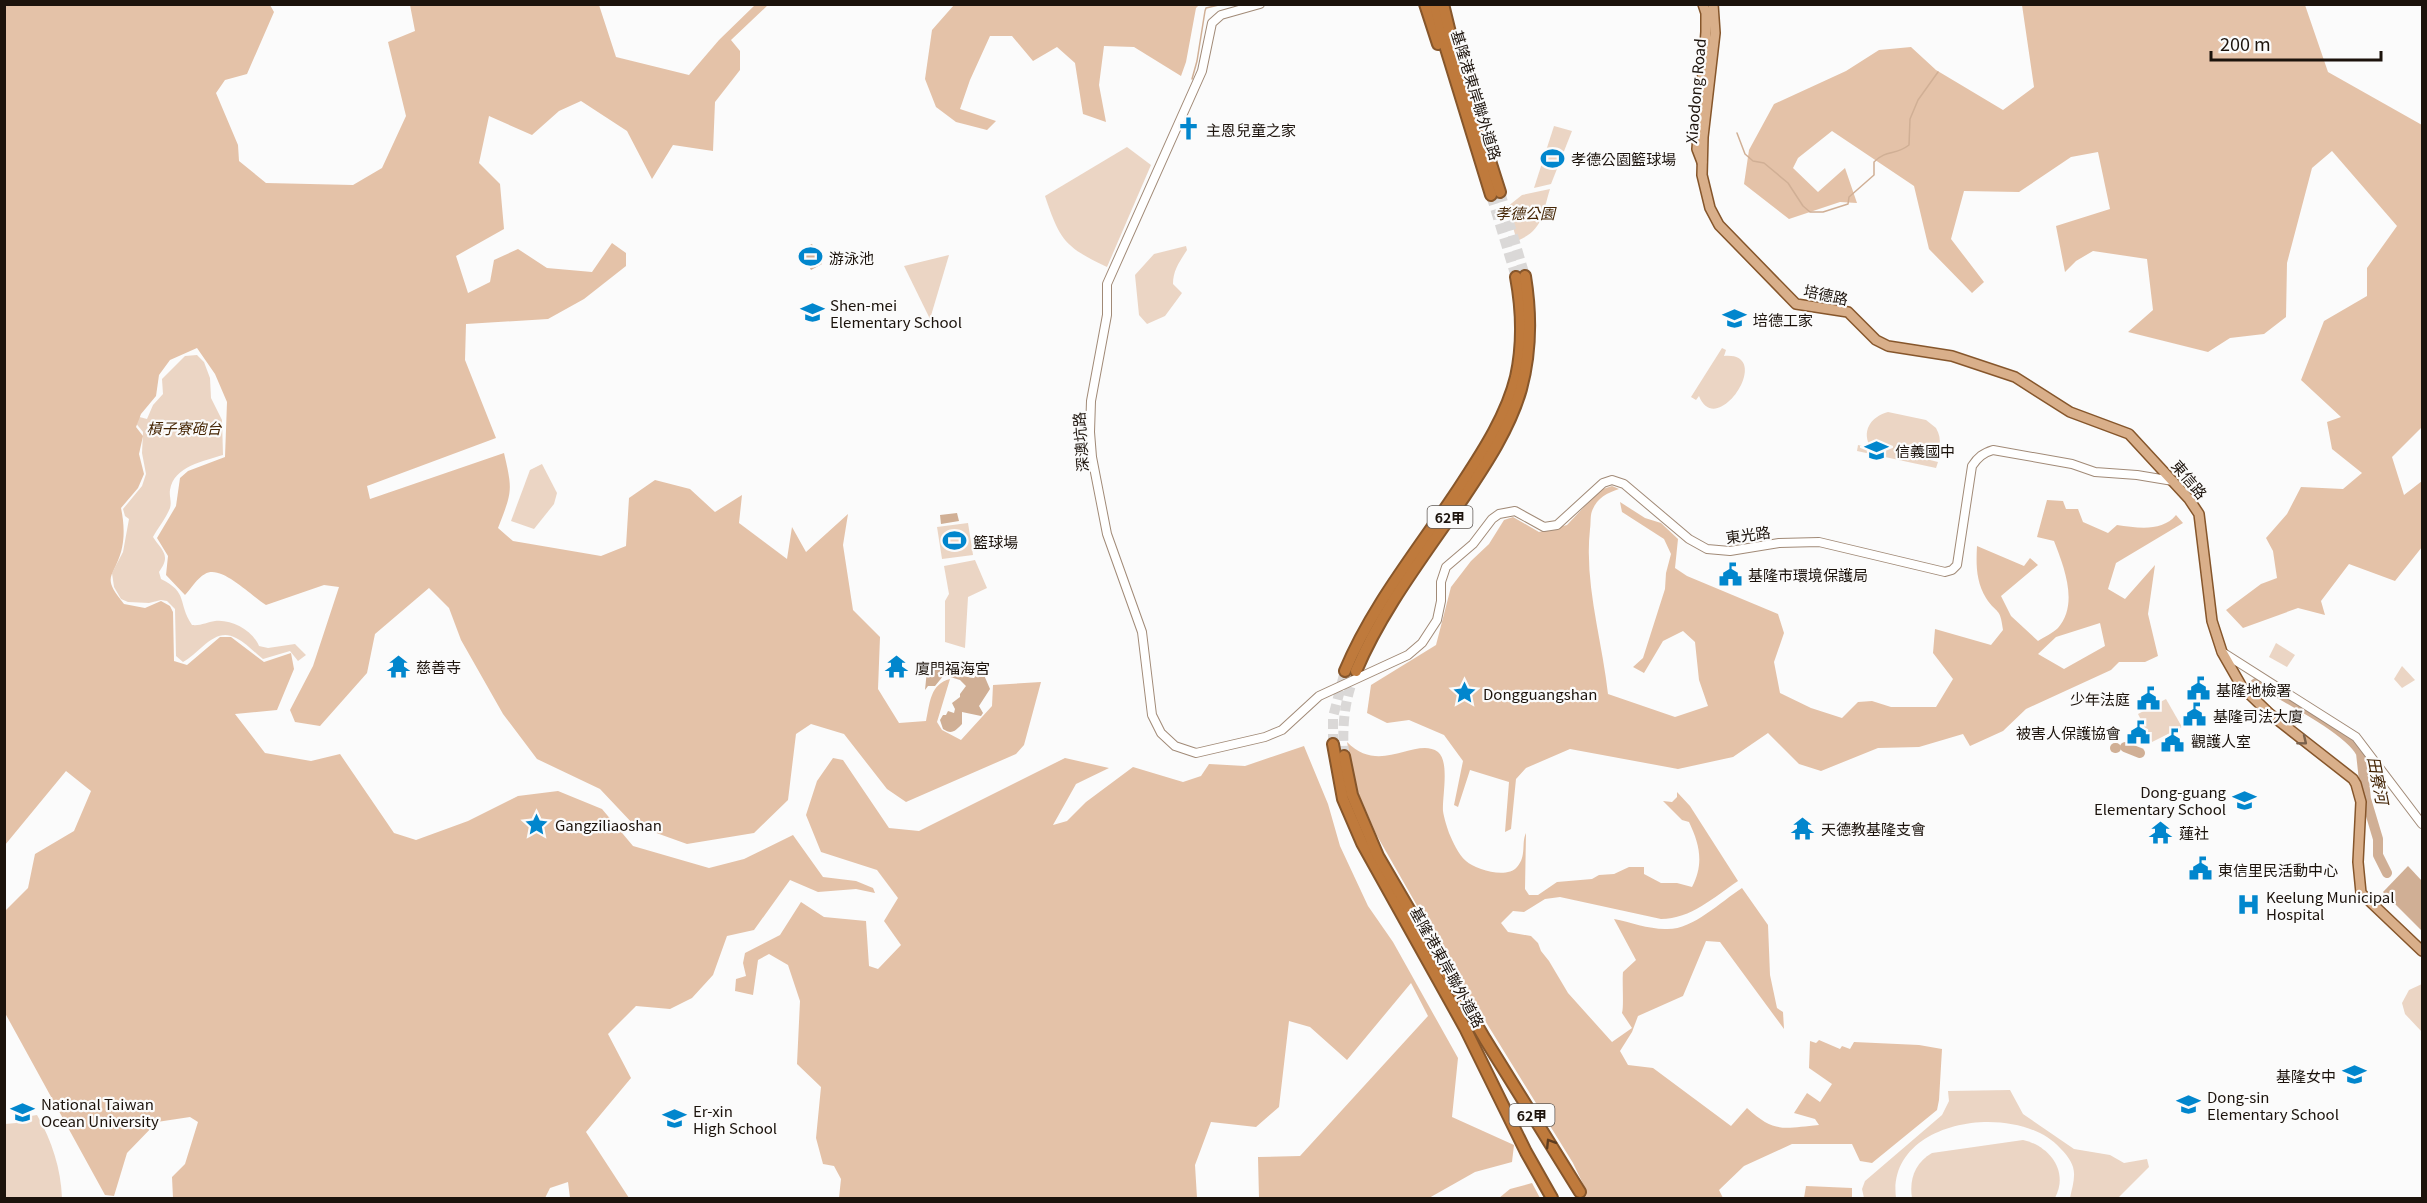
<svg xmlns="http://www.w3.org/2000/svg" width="2427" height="1203" viewBox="0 0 2427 1203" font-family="Georgia,'Noto Sans TC',serif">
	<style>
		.green { fill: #ebd5c4 }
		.forest { fill: #e4c2a8; fill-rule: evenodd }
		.water { fill: #d0af95 }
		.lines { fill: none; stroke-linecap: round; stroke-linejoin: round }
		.stream { stroke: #d0af95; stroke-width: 1.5 }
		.river { stroke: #d0af95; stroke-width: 10 }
		.highway-tunnel { stroke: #dad8d7; stroke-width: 10; stroke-dasharray: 10 5; stroke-linecap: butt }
		.minor-casing { stroke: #a18a77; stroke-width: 10 }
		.major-casing { stroke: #86562b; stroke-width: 12 }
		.highway-casing { stroke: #86562b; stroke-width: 14 }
		.minor { stroke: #fff; stroke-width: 8 }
		.major { stroke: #d9af8a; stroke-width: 9 }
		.highway { stroke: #bf7a3c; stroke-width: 10 }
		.oneway { stroke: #7a614b }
		.oneway2 { stroke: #5d3c1f }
		.labels { text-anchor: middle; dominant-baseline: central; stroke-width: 4.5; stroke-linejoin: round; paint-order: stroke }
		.shield { fill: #fbfbfb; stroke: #5f5954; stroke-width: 1.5 }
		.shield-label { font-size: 14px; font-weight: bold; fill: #1c130c }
		.street-label { font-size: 15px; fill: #1c130c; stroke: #fbfbfb }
		.poi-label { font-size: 15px; fill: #1c130c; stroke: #fbfbfb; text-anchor: start }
		.park-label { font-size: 15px; font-style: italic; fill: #462605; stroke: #fbfbfb }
		.water-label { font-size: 16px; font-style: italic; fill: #422202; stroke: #fbfbfb }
	</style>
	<rect width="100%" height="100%" fill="#fbfbfb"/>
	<g class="green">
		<path d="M1554 126 1572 131 1551 184 1534 188Z"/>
		<path d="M1127 147 1151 165 1107 267C1065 247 1060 241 1045 196Z"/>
		<path d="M1550 189C1542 215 1543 230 1517 241L1507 207 1522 195Z"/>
		<path d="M1186 246 1187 250C1180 261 1173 270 1173 284L1182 293 1165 316 1147 324 1139 315 1135 275 1154 254Z"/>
		<path d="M949 255 930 319 904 266Z"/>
		<path d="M1722 348 1726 350 1724 356C1776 351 1717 441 1699 396L1696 400 1691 397Z"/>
		<path d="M197 355 204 362 210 378 211 398 222 420 223 455C204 461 174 466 170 490 169 496 172 502 170 508 166 518 158 528 153 537 163 552 171 555 159 572L161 579C189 593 177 602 192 625 201 626 207 622 215 621 232 619 253 631 259 646L268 648 295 644 306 655 298 661 290 651 263 659C254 652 246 643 236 638 215 626 200 653 183 662L176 656 175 609 167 601 161 600 149 603 128 602 121 599 114 587 112 573 123 552 129 519 125 516 123 509 142 486 146 474 142 453 143 432 134 421 113 410 147 419 153 405 163 394 162 379 185 356Z"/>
		<path d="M1888 412 1926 420 1936 428C1943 440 1940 451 1930 460L1938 462 1936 468 1857 451 1858 445 1871 448C1861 432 1870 417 1888 412Z"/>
		<path d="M542 464 557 493 554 504 534 529 511 521 530 470Z"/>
		<path d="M968 523 973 555 942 559 937 527Z"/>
		<path d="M975 560 987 588 968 597 965 648 945 642V601L949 594 944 566Z"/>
		<path d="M2276 643 2295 655 2287 667 2269 657Z"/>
		<path d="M2402 666 2415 680 2402 688 2394 679Z"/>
		<path d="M2166 699 2182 727 2152 742 2138 714Z"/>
		<path d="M2295 708 2304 715 2296 726 2287 719Z"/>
		<path d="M2422 984V1032L2405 1014 2402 1003 2409 990Z"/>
		<path d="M2010 1090 2023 1114 2074 1149 2110 1155 2124 1163 2147 1159 2149 1167 2118 1198H2070C2072 1188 2076 1177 2073 1167 2071 1160 2065 1153 2060 1148 2016 1100 1886 1119 1896 1198H1864L1862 1189 1865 1181 1942 1115 1949 1101 1948 1091Z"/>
		<path d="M37 1115C52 1141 61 1169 62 1198H5V1124L16 1123 18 1118Z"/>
		<path d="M2023 1140C2050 1146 2069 1172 2055 1198H1912C1909 1179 1915 1163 1932 1153Z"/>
	</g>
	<g class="forest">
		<path d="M5 4 270 5 274 12 247 74 225 80 216 93 238 145 239 161 266 183 353 185 382 168 406 116 388 42 415 31 410 5H599L616 57 689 75 719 40 755 5H768L731 40 740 51V70L715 102 713 151 673 145 652 179 627 131 581 101 559 111 532 135 489 116 479 163 500 184 504 229 456 256 468 293 490 282 494 260 518 249 547 268 592 272 612 243 626 253V266L584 299 548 319 466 324 465 360 496 438 367 486 370 499 504 453C513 491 512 492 498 528L513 541 601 556 626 546 629 498 655 480 690 489 715 512 742 495 739 523 787 559 792 527 806 552 848 514 843 545 853 610 880 637 878 689 899 723 926 721C930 703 930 684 950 679L937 722 942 730 961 740 992 706 993 685 1041 682 1024 745 1016 754 906 802 887 789 844 734 811 724 796 734 788 800 754 833 687 844 634 825 600 789 537 759 503 714 461 640 449 608 429 588 375 634 367 673 320 726 295 722 290 710 313 666 339 587 324 585 266 605C251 596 221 564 205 574 197 578 191 589 185 595L166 575 168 556 157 538 176 506 180 478 188 471 225 457 227 402 215 374 197 348 170 360 159 375 156 396 141 414 136 427 143 436 139 454 144 474 138 488 121 508C124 522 125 538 121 552 113 579 101 576 124 604L145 608 161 601 170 606 173 612 174 661 187 665 220 637H231L264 662 291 653 294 669 277 710 235 714 265 753 311 761 340 754 394 833 416 840 468 821 518 796 558 791 602 809 633 846 709 868 744 859 793 835 823 877 856 881 873 888 875 893 856 889 818 892 790 880 754 930 727 936 713 975 692 998 670 1009 636 1006 608 1034 631 1078 586 1132 629 1198H570L568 1182 550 1188 545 1198H173L172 1177 185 1164 198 1122 190 1117 157 1122 127 1153 114 1196 105 1195 5 1013V911L28 888 35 854 74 831 91 791 66 771 5 845Z"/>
		<path d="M954 5V4L1199 5 1196 8 1186 62 1181 76 1134 47 1104 46 1099 85 1106 122 1083 114 1075 63 1057 47 1033 61 1012 36H990L970 80 960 109 996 121 987 130 956 122 936 107 925 79 932 30Z"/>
		<path d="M2022 5H2305L2328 72 2422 125V427L2392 457 2404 495 2422 481V547L2395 581 2349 564 2321 601 2325 615 2298 608 2243 628 2226 610 2261 584 2277 578 2273 551 2266 538 2287 514 2301 487 2343 489 2362 473 2332 449 2327 422 2341 417 2301 380 2324 321 2367 296V268L2397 226 2332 151 2312 168 2287 263 2286 317 2264 334 2230 338 2208 352 2128 332 2153 310 2147 259 2093 251 2076 261 2065 272 2056 226 2110 209 2098 152 2071 157 2019 192 1964 191 1951 239 1984 282 1972 293 1929 249 1914 186 1832 131 1798 158 1793 168 1818 192 1845 168 1857 203 1840 202 1789 219 1744 184 1749 150 1774 104 1846 71 1879 50 1911 47 1936 70 2003 110 2034 87Z"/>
		<path d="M1612 486 1619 489C1607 493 1597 498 1592 511 1590 516 1591 524 1590 529 1584 584 1602 639 1608 694L1675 717 1708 706 1699 680 1695 642 1683 631 1663 641 1644 673 1633 667 1643 658 1665 589 1666 573 1671 554 1664 539 1622 512 1620 502 1645 518 1661 523 1678 539 1675 568 1687 576 1778 614 1784 633 1774 662 1780 693 1811 708 1842 718 1858 702 1872 701 1891 707H1936L1953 679 1933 653 1935 629 1991 645 2003 630C2000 606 1997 615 1986 598 1976 581 1976 565 1977 546L2024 566 2030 558 2038 565 2001 596 2011 616 2038 641C2044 637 2053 633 2058 628 2079 604 2064 567 2054 541L2037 537 2047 500 2063 501 2066 509H2078L2083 522 2108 533 2117 525C2138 528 2162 532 2176 515L2183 523 2116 563 2108 589 2125 599 2155 565 2148 614 2158 656 2145 662H2119L2111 670 2026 709 2003 731 1970 746 1963 734 1919 747 1878 748 1821 771 1799 764 1768 733 1733 757 1678 769 1570 749 1526 768 1516 779 1511 829 1505 832 1509 782 1470 770 1458 807 1454 805 1463 761 1444 735 1409 720 1387 723 1367 713 1371 685 1436 645 1451 587 1471 561 1489 544 1504 520 1513 517 1539 532 1567 525 1600 490ZM2100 623 2105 646 2064 669 2038 654 2056 637Z"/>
		<path d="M1347 742C1380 776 1416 736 1438 752 1450 762 1442 797 1443 811 1444 818 1447 827 1449 833 1453 842 1458 854 1466 861 1476 870 1507 879 1517 867 1527 856 1521 843 1526 833L1525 889 1529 895H1538L1557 882 1592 879 1599 875 1614 874 1629 867H1644V874L1661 883H1677L1692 887C1704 864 1700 845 1689 822L1682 820 1663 801 1672 802 1677 797V792L1690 806 1738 881C1714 897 1691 919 1661 919L1560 897 1545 899 1524 912 1513 911 1501 923 1508 932 1531 936 1538 943 1541 951 1549 961 1568 993 1612 1042 1632 1028 1622 1013C1624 1007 1622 981 1623 972L1636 960 1614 919C1630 922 1648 929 1665 929 1692 931 1720 902 1742 888L1768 925 1770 975 1777 1008 1783 1012 1784 1029 1720 942 1706 941 1683 996 1638 1016 1632 1032 1620 1051 1628 1065 1653 1068 1731 1126 1747 1108C1775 1134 1784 1128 1819 1125L1815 1119 1794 1113 1807 1093 1820 1102 1832 1084 1809 1068 1810 1041 1816 1043 1819 1040 1840 1049 1842 1046 1850 1049 1854 1042 1919 1045 1942 1049 1939 1100 1937 1110 1872 1163 1860 1161 1852 1144H1792L1744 1166 1719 1190 1723 1198H1578L1585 1192 1584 1186 1573 1163 1455 972 1376 834 1356 788Z"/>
		<path d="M1304 746 1328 804 1340 846 1368 906 1393 942 1458 1058 1452 1117 1514 1145 1512 1162 1475 1172 1429 1198H1259L1258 1157 1300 1156 1428 1016 1411 983 1347 1060 1310 1027 1289 1021 1279 1107 1256 1127 1211 1122 1195 1165 1197 1198H839L841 1179 834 1166 823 1164 816 1138 821 1087 797 1064 800 1001 788 965 769 954 758 960 753 995 735 991 736 979 746 976 743 963 745 953 780 935 801 902 824 917 866 921 869 966 878 969 901 945 884 921 898 898 877 870 821 852 806 815 817 781 833 758 843 760 889 828 919 831 1065 758 1109 768 1076 784 1053 825 1067 821 1086 802 1133 767 1183 782 1201 776 1209 764 1245 766Z"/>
		<path d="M1532 1183 1540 1198H1499L1510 1189Z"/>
		<path d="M1806 1186 1852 1188V1198H1804Z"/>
	</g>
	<g class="water">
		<path d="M812 244 822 264 811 270 800 250Z"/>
		<path d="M957 513 959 521 941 524 940 515Z"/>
		<path d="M950 665 962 676 974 678 978 673 984 675 990 689 979 706 983 713 981 716 962 712V724C955 731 952 735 943 729L940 720 943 715H946L948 711 954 713 955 709 952 703 960 697V694L966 686 960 680 944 675 935 686H928L925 690 927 670Z"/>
		<path d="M2408 866 2422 881V931L2383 892Z"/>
	</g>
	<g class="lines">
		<g class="stream">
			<path d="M1192 79 1197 61 1205 11 1206 8 1223 4"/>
			<path d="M1737 133 1745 154 1753 161 1764 163 1788 183 1803 206 1810 212H1823L1848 204 1849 197 1874 175V162C1887 149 1895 156 1909 145L1910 119 1918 100 1938 72"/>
		</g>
		<g class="river">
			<path d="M2250 688 2256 683H2261C2286 698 2348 729 2361 753L2366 799 2378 839V855L2387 873"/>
			<path d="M2125 747 2140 753"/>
			<path d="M2115 748H2116"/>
		</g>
		<g class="highway-tunnel">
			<path d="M1500 192 1525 276"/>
			<path d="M1491 195 1516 277"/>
			<path d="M1333 744V717L1345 671"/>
			<path d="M1344 756C1342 727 1344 701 1355 674"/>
		</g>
		<defs>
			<g id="minor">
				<path d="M1260 4 1221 15 1212 23 1202 71 1107 284V315L1091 401 1090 432 1092 457 1107 534 1142 632 1152 715 1161 733 1175 746 1196 753 1265 737 1282 730 1319 696 1408 655 1422 643 1437 620 1441 601V582L1446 567 1473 544 1492 519 1499 514 1515 511 1544 527 1557 525 1603 483 1612 480 1624 484 1689 539 1707 549 1730 551 1779 543 1819 542 1945 572 1952 570 1957 565 1972 466C1978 457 1983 453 1993 450L2072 464 2095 472 2137 475 2173 481"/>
				<path d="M2222 652 2356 737 2422 824"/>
			</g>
			<g id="major">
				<path d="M1713 4 1715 33 1703 137 1702 175 1710 208 1719 225 1796 304 1848 312 1876 340 1888 346 1952 356 2015 377 2070 412 2129 434 2189 499 2199 514 2212 621 2222 652 2242 687 2270 714 2353 779 2356 784 2361 802 2358 862 2361 893 2422 951"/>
				<path d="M1702 162 1697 149 1706 32V13L1703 4"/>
			</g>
			<g id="highway">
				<path d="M1425 4 1438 44"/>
				<path d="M1435 4 1444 42 1491 195"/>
				<path d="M1443 4 1452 41 1500 192"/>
				<path d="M1345 671C1373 603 1423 544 1463 482 1484 450 1507 414 1516 377 1523 345 1522 309 1516 277"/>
				<path d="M1356 671C1382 609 1426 553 1464 497 1486 464 1510 428 1521 389 1531 352 1531 313 1525 276"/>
				<path d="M1333 744 1343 799 1362 843 1465 1028 1526 1152 1552 1198"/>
				<path d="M1344 756 1352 795 1378 856 1485 1039 1580 1192"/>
			</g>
		</defs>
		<use href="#minor" class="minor-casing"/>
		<use href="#major" class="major-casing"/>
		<use href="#highway" class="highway-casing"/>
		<use href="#minor" class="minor"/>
		<use href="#major" class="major"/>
		<use href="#highway" class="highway"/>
	</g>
	<defs><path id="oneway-chevron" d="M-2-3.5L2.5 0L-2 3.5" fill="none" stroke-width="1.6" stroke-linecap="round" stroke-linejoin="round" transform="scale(1.5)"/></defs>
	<use class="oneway" href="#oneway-chevron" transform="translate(2303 741) rotate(39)"/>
	<use class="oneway2" href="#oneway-chevron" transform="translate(1550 1143) rotate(-122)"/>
	<defs>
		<symbol id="church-bare" viewBox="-9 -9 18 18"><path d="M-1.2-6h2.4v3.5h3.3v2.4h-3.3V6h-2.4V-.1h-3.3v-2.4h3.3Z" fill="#0186cd" stroke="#fbfbfb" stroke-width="2.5" paint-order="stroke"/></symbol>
		<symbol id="stadium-bare" viewBox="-9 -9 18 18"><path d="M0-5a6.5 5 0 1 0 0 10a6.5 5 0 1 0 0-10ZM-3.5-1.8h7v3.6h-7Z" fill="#0186cd" stroke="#fbfbfb" stroke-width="2.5" paint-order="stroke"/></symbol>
		<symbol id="school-bare" viewBox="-9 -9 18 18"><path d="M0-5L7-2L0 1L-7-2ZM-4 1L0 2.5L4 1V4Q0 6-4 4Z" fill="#0186cd" stroke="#fbfbfb" stroke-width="2.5" paint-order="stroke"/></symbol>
		<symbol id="civic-bare" viewBox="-9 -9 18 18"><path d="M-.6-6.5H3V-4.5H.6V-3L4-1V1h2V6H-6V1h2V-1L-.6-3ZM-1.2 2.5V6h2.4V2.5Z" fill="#0186cd" stroke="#fbfbfb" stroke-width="2.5" paint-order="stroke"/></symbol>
		<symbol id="temple-bare" viewBox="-9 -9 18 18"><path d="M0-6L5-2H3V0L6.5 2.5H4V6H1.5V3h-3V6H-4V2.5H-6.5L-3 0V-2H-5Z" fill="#0186cd" stroke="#fbfbfb" stroke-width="2.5" paint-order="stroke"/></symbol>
		<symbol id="sight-bare" viewBox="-9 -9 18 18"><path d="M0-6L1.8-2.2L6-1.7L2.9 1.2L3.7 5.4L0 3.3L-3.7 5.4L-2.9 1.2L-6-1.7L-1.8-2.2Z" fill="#0186cd" stroke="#fbfbfb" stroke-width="2.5" paint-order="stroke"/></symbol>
		<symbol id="hospital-bare" viewBox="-9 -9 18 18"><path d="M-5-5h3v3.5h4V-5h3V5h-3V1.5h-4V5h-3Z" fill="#0186cd" stroke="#fbfbfb" stroke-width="2.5" paint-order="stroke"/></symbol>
		<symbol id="university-bare" viewBox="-9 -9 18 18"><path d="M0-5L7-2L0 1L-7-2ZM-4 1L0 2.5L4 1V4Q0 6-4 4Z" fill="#0186cd" stroke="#fbfbfb" stroke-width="2.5" paint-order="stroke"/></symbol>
	</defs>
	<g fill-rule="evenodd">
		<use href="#church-bare" x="1172" y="112" width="33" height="33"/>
		<use href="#stadium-bare" x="1536" y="142" width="33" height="33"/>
		<use href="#stadium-bare" x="794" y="240" width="33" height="33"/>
		<use href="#school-bare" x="796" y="296" width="33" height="33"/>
		<use href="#school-bare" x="1718" y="302" width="33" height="33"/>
		<use href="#school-bare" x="1860" y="434" width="33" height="33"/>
		<use href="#stadium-bare" x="938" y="524" width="33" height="33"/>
		<use href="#civic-bare" x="1714" y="558" width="33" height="33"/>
		<use href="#temple-bare" x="382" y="650" width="33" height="33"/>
		<use href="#temple-bare" x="880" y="650" width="33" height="33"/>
		<use href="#civic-bare" x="2182" y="672" width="33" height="33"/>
		<use href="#sight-bare" x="1448" y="676" width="33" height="33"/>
		<use href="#civic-bare" x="2132" y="682" width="33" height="33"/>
		<use href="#civic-bare" x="2178" y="698" width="33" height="33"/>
		<use href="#civic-bare" x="2122" y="716" width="33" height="33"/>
		<use href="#civic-bare" x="2156" y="724" width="33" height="33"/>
		<use href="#school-bare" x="2228" y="784" width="33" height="33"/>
		<use href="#sight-bare" x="520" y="808" width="33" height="33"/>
		<use href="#temple-bare" x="1786" y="812" width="33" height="33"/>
		<use href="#temple-bare" x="2144" y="816" width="33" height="33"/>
		<use href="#civic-bare" x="2184" y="852" width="33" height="33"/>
		<use href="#hospital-bare" x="2232" y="888" width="33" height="33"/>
		<use href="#school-bare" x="2338" y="1058" width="33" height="33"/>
		<use href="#school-bare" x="2172" y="1088" width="33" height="33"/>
		<use href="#university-bare" x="6" y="1096" width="33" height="33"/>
		<use href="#school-bare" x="658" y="1102" width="33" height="33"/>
	</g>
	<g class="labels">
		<g class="shield">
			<rect x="1427.5" y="506" width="45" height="22" rx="4.5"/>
			<rect x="1509.5" y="1104" width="45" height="22" rx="4.5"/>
		</g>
		<g class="shield-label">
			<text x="1450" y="517">62甲</text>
			<text x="1532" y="1115">62甲</text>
		</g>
		<g class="street-label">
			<text transform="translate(1695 91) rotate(-85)">Xiaodong Road</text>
			<text transform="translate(1477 95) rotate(73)">基隆港東岸聯外道路</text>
			<text transform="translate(1826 294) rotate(12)">培德路</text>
			<text transform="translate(1080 442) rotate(-94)">深澳坑路</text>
			<text transform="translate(2190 479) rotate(50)">東信路</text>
			<text transform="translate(1748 534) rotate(-8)">東光路</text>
			<text transform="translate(1448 967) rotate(61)">基隆港東岸聯外道路</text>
		</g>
		<g class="poi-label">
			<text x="1206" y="129">主恩兒童之家</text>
			<text x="1571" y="158">孝德公園籃球場</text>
			<text x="829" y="257">游泳池</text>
			<text x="830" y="304">Shen-mei<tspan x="830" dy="17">Elementary School</tspan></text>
			<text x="1753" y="319">培德工家</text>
			<text x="1895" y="450">信義國中</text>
			<text x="973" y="541">籃球場</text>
			<text x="1748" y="574">基隆市環境保護局</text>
			<text x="416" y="666">慈善寺</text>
			<text x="915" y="667">廈門福海宮</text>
			<text x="2216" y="689">基隆地檢署</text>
			<text x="1483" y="693">Dongguangshan</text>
			<text x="2130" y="698" text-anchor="end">少年法庭</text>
			<text x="2213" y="715">基隆司法大廈</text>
			<text x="2121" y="732" text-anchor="end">被害人保護協會</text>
			<text x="2191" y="740">觀護人室</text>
			<text x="2226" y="791" text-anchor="end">Dong-guang<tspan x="2226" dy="17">Elementary School</tspan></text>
			<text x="555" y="824">Gangziliaoshan</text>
			<text x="1821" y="828">天德教基隆支會</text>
			<text x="2179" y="832">蓮社</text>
			<text x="2218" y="869">東信里民活動中心</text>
			<text x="2266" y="896">Keelung Municipal<tspan x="2266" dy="17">Hospital</tspan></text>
			<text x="2336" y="1075" text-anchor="end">基隆女中</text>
			<text x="2207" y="1096">Dong-sin<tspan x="2207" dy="17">Elementary School</tspan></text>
			<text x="41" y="1103">National Taiwan<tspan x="41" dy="17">Ocean University</tspan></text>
			<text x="693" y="1110">Er-xin<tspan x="693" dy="17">High School</tspan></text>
		</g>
		<g class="park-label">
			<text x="1525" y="212">孝德公園</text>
			<text x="184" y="427">槓子寮砲台</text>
		</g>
		<g class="water-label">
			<text transform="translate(2379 780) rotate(79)">田寮河</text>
		</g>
	</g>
	<rect width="2427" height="1203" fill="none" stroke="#1c130c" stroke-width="12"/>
	<path d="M2211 51v9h170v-9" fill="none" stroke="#1c130c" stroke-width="3"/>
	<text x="2220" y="51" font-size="18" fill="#1c130c" stroke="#fbfbfb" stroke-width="4.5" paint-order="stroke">200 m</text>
</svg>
